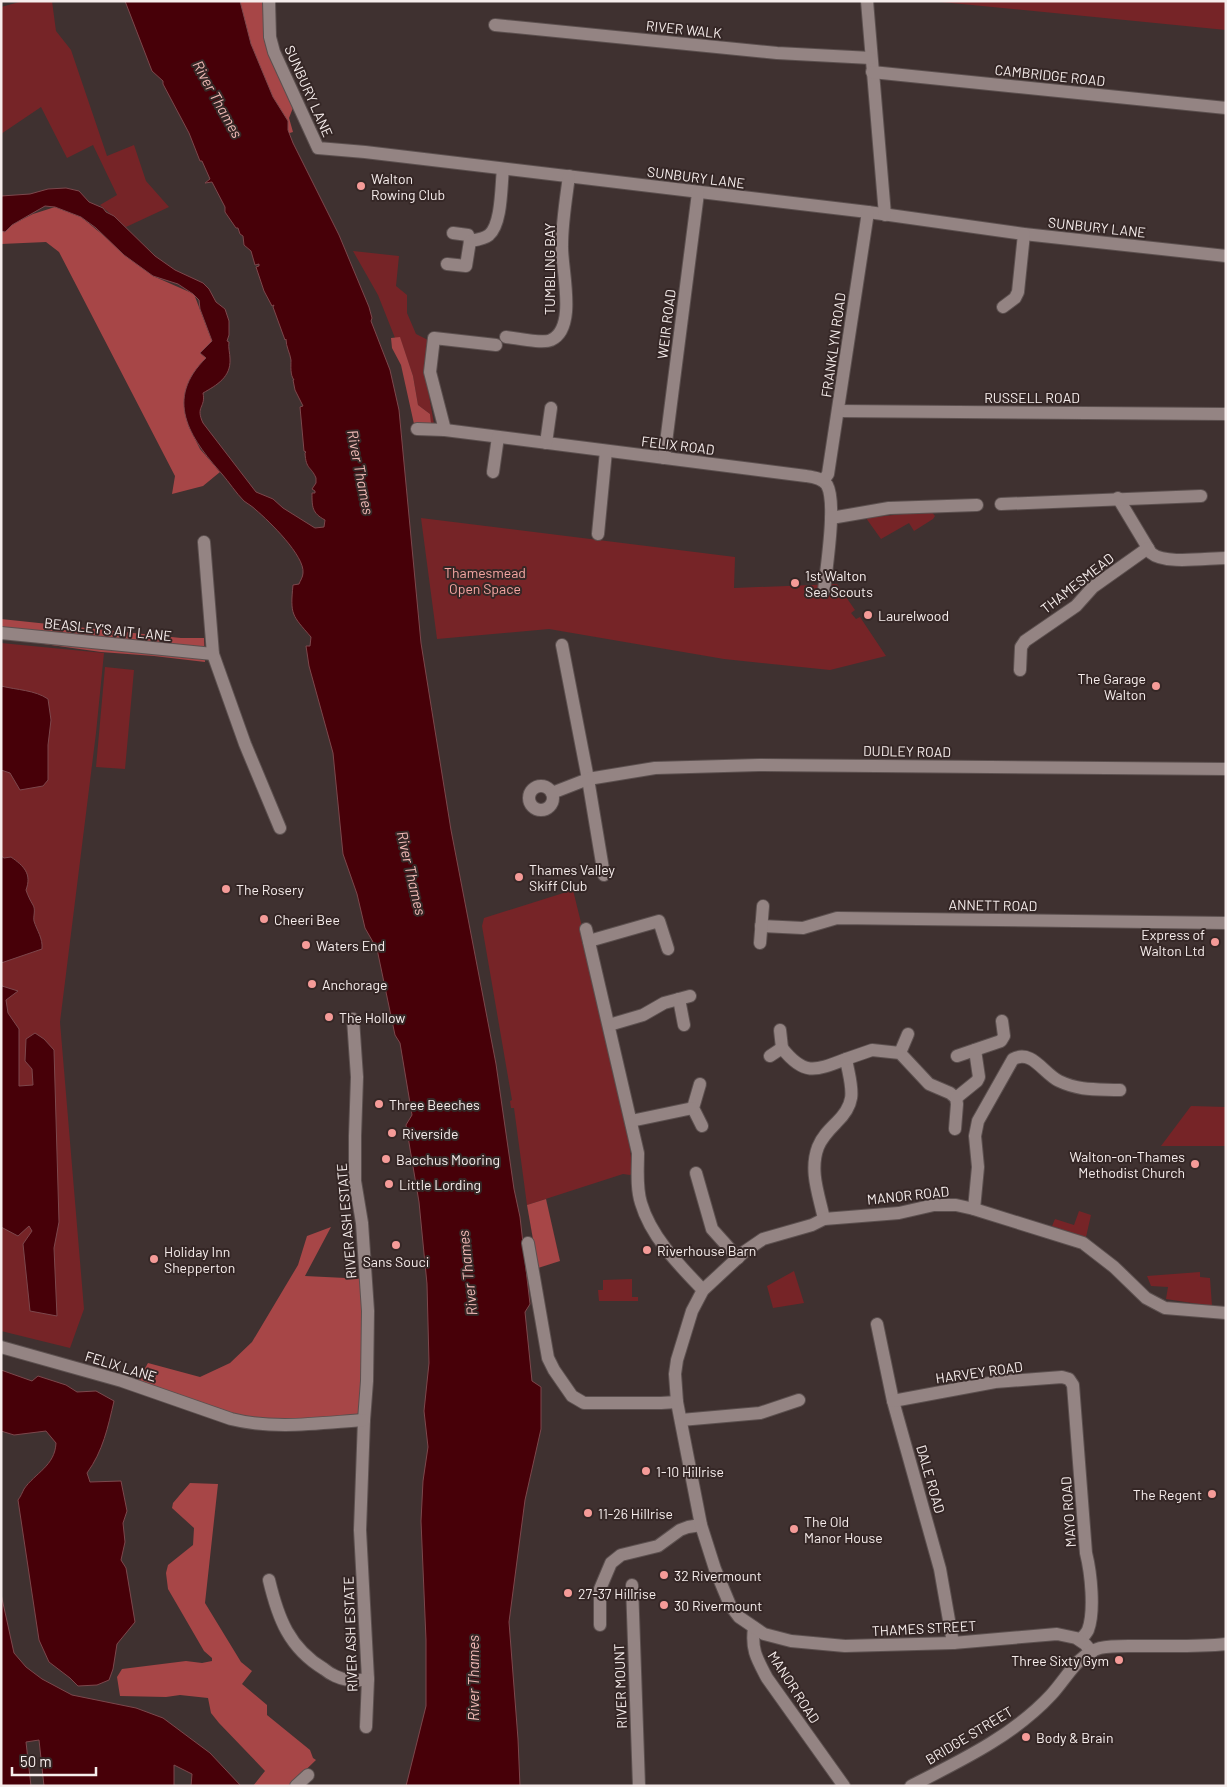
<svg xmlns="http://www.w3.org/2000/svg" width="1227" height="1787" viewBox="0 0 1227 1787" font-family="Barlow,sans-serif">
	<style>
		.green { fill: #762427 }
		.forest { fill: #a74647 }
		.water { fill: #470008; stroke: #7c474c }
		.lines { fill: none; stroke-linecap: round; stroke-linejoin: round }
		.street-casing { stroke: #5c504f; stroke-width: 14 }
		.street { stroke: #948483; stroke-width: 12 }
		.poi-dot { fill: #f59b98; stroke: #352726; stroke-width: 2 }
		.labels { text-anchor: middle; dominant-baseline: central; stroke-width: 4; stroke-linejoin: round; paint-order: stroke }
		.street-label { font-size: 14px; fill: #f6edec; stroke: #352726 }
		.poi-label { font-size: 14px; fill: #f6edec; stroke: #352726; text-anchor: start }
		.park-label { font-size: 14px; fill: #f6a7a3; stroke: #352726 }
		.water-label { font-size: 15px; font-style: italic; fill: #efb9b5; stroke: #352726 }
	</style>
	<rect width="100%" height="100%" fill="#3f3130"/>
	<g class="green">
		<path d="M23 1H52L56 31 71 50 107 156 134 145 146 181 169 207 126 227 100 205 117 195 93 145 67 158 41 107 1 134V7Z"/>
		<path d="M931 1H1226V30Z"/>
		<path d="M353 251 399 256 396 286 407 295V313L416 334 428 340 425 373 434 424 431 423 430 414 418 405 413 376 400 338H395L378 295Z"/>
		<path d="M931 511 935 516 933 519 914 531 909 523 881 539 866 518Z"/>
		<path d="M421 518 735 557 734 588 837 584 855 610 851 613 856 619 860 617 886 656 830 670 724 659 549 629 437 639Z"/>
		<path d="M1 643 104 653 96 733 60 1022 84 1309 70 1348 1 1331Z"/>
		<path d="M105 667 134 670 125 769 96 767Z"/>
		<path d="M573 890 599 996 626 1118 633 1173 630 1175 623 1174 527 1205 514 1108H511L510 1101 512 1100 482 926 484 918Z"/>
		<path d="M1191 1106 1226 1107V1146H1161Z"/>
		<path d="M1079 1211 1091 1215 1086 1237 1052 1226 1055 1219 1074 1225Z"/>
		<path d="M794 1271 804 1303 773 1308 767 1286Z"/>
		<path d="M1200 1272V1277L1210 1278 1212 1306 1166 1299 1168 1287 1151 1286 1147 1276Z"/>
		<path d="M632 1279V1297H638V1301H599L598 1290H603V1280Z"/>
	</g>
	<g class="forest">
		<path d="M230 1H264L263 33 296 100 289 118 293 132 283 135Z"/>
		<path d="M55 207 81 217 153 276 194 294 212 341 200 353 206 357 188 425 200 449 220 472 203 486 172 494 175 476 59 252 46 242 1 244V230L33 214Z"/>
		<path d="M400 337 413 376 418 405 430 414 431 423 414 424 401 365 392 348 391 338Z"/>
		<path d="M1 619 181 638H204L205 662 154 656 101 652 1 638Z"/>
		<path d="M546 1199 560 1261 538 1268 527 1205Z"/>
		<path d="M331 1227 305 1276 366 1279 364 1420 272 1425 135 1386 148 1363 200 1377 230 1363 252 1342 298 1265 307 1236Z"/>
		<path d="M190 1483 218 1484 205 1603 241 1662 252 1671 242 1684 267 1705V1715L310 1750 313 1758 316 1760 289 1786H253L265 1771 219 1723 211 1713 208 1698 180 1695 166 1697 120 1696 117 1677 122 1669 186 1661 202 1663 212 1661V1658L204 1651 168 1589 166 1573 168 1565 193 1545 194 1528 172 1508 173 1503Z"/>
	</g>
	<g class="water">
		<path d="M125 1H240L251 44 273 97 288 121V130L293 143 339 235 369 307 372 318 371 321 390 370 399 410 421 643 451 830 496 1064 514 1189 520 1217 530 1304 525 1312 532 1381 541 1387V1429L525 1500 509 1622 518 1739 520 1786H406L426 1706V1640L421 1521 423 1481 428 1447 424 1411 429 1363 427 1284 419 1202 406 1125 412 1115 400 1043 395 1035 377 949 365 928 357 894 343 854 333 753 309 666 306 646H310L311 637C292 615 290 615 293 585L299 584C300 581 303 577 303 573 305 556 269 521 256 510 252 506 248 504 244 501 236 493 229 482 222 474 189 437 164 399 206 358L200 353 212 341 200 309 199 300 193 294 178 284 153 276 124 255 96 228 81 217 55 207 45 206 12 225 5 232 1 231V196L30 194 48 189 66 188 79 191 89 202 103 208 106 212 114 216 155 256 175 270 203 283 209 289 216 302 225 309 229 321V335L227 341 229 342C228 348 230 353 230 359 231 377 217 385 203 393 206 408 195 406 203 423L256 492 273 499 283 508 315 528 324 527 325 520C312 513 312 507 312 493H315V491L312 489 316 483V478C311 466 306 470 305 453L306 452 304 451 300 407 303 406 295 390 293 380H294C290 375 291 366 291 360 290 353 286 347 286 339L285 340 273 307 274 305 272 306 264 291 256 267 259 266V264L255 265 251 251 244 245 243 236 240 234 238 228H236L225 212V207L212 182 205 183 210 179 202 161H200L189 133 163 84V81L152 71Z"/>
		<path d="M1 686C17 690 35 690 48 699L51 720 48 745V780L43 786 20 790 10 773 1 770Z"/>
		<path d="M1 856 4 858 11 857C24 866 32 874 26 890 28 896 30 900 33 905 36 910 33 916 34 921 37 931 43 938 42 949L1 963Z"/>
		<path d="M1 983 2 986 18 991 6 1000 8 1013 19 1029V1086L33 1085 32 1069 25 1061 26 1039 35 1033 44 1039 54 1050 59 1222 54 1248 57 1316 30 1311 23 1244 32 1231 29 1226 18 1236 1 1227Z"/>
		<path d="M1 1370 32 1381 38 1376 66 1385 77 1392 96 1391 114 1401C108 1427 103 1451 87 1473L90 1482 121 1481 127 1511 123 1523 125 1542 121 1560 126 1568 135 1622 117 1644 113 1669 109 1680 97 1685 78 1686 70 1678 49 1662 39 1640 18 1500C21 1496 22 1493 24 1489 35 1473 55 1466 56 1443L46 1431 14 1435 1 1431Z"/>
		<path d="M1 1594 14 1653 26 1667 42 1679 72 1695 136 1708 163 1718 210 1753 241 1786H191L192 1774 174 1765V1786H44L39 1740 26 1742 31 1786H1Z"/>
	</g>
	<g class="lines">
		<defs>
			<g id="street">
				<path d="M269 1 270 37 274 52 318 148 365 152 868 212 1024 234 1226 256"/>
				<path d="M867 1 885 215"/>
				<path d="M495 25 777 53 871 58"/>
				<path d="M872 72 1226 108"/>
				<path d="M453 233 468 235 470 241C476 240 484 239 489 235 502 224 501 186 503 169"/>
				<path d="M447 264 466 266 470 241"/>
				<path d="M1003 307 1015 298 1018 292 1024 234"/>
				<path d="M506 337C516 338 543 344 551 340 578 328 561 268 562 245 562 222 566 199 569 176"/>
				<path d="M838 411 1226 414"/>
				<path d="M417 429 445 430 806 476C813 477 822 478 827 485 837 503 826 569 824 591"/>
				<path d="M445 430 430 372 434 338 496 345"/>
				<path d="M546 443 551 408"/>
				<path d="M664 458 698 193"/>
				<path d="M493 472 498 437"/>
				<path d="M823 481 828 474 868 212"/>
				<path d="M1118 498 1151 553C1165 565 1207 558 1226 558"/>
				<path d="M1001 504 1201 496"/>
				<path d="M831 518 889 508 977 505"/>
				<path d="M598 534 606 451"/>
				<path d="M204 542 213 654 245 744 280 828"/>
				<path d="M1 633 213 654"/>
				<path d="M562 645 588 779 604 875"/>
				<path d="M1020 670 1021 647 1025 641 1076 606 1093 587 1148 548"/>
				<circle cx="541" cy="798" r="12"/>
				<path d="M552 793 588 779 655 768 759 765 1226 769"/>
				<path d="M761 926 803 928 837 918 1226 923"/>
				<path d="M586 929 638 1153C638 1169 636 1187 641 1203 651 1237 679 1265 703 1290"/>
				<path d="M589 941 659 921 668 949"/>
				<path d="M760 943 763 906"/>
				<path d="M679 999 684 1025"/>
				<path d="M353 1019 357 1077 355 1136V1181L362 1223 368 1311 367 1381 364 1420 360 1530 368 1679 366 1727"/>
				<path d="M609 1025 643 1015 664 1003 690 996"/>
				<path d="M780 1030 782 1048"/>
				<path d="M900 1053 908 1034"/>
				<path d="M770 1056 782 1048C804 1076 815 1071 846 1059 851 1087 859 1101 836 1123 829 1130 822 1137 818 1147 809 1171 819 1195 824 1219"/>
				<path d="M957 1056 1001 1041 1004 1036 1002 1021"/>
				<path d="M846 1059 872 1050 900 1053 929 1084 950 1093 956 1098 957 1104 955 1129"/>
				<path d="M700 1084 693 1108 702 1126"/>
				<path d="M956 1098 977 1081 979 1077 975 1050"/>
				<path d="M631 1121 693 1108"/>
				<path d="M696 1173 712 1229 738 1258"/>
				<path d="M974 1209 978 1167 975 1136 978 1121 1013 1059C1032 1049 1043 1073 1059 1081 1080 1091 1096 1089 1120 1090"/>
				<path d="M528 1243 548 1358 554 1370 572 1396 584 1403H661L677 1402"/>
				<path d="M877 1324 893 1401 940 1569 953 1643"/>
				<path d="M1 1347 122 1381 231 1419C274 1430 320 1423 364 1420"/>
				<path d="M893 1401 995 1382 1062 1377 1069 1379 1073 1385 1086 1553C1091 1573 1095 1611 1088 1630 1086 1634 1083 1637 1080 1640"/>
				<path d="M681 1420 760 1413 799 1400"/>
				<path d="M269 1580C278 1618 289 1648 324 1669 330 1674 340 1679 348 1680 355 1681 361 1680 368 1679"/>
				<path d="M632 1585 639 1786"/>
				<path d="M600 1625V1589L611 1563 621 1555 658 1546 680 1530 688 1527 701 1525"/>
				<path d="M754 1628C751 1650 757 1659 767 1678L844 1786"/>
				<path d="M1092 1652 1085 1644 1076 1638 1057 1634 953 1643 845 1646 791 1641 764 1634 739 1617 730 1605 715 1569 701 1525 677 1402 675 1374 677 1360 692 1311 703 1290 744 1252 763 1239 812 1225 824 1219 899 1213 934 1205H956L974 1209 1083 1243 1114 1267 1146 1298 1165 1308 1226 1313"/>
				<path d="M296 1786 308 1775"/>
				<path d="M911 1786C960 1761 1013 1736 1051 1695 1066 1679 1078 1654 1100 1648 1113 1645 1128 1646 1142 1646 1170 1646 1198 1647 1226 1644"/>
			</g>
		</defs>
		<use href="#street" class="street-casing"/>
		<use href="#street" class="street"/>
	</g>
	<g class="poi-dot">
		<circle cx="361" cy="186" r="5"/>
		<circle cx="795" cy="583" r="5"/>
		<circle cx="868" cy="615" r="5"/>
		<circle cx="1156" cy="686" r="5"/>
		<circle cx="519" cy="877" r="5"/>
		<circle cx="226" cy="889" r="5"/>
		<circle cx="264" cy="919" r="5"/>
		<circle cx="1215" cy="942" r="5"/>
		<circle cx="306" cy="945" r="5"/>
		<circle cx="312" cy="984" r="5"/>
		<circle cx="329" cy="1017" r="5"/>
		<circle cx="379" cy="1104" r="5"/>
		<circle cx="392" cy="1133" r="5"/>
		<circle cx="386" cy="1159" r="5"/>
		<circle cx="1195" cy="1164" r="5"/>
		<circle cx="389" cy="1184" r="5"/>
		<circle cx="396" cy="1245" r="5"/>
		<circle cx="647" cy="1250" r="5"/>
		<circle cx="154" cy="1259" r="5"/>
		<circle cx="646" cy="1471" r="5"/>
		<circle cx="1212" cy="1494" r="5"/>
		<circle cx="588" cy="1513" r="5"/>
		<circle cx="794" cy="1529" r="5"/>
		<circle cx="664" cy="1575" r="5"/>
		<circle cx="568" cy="1593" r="5"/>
		<circle cx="664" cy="1605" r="5"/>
		<circle cx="1119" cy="1660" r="5"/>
		<circle cx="1026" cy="1737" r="5"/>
	</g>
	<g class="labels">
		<g class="street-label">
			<text transform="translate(684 29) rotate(6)">RIVER WALK</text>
			<text transform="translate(1050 75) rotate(6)">CAMBRIDGE ROAD</text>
			<text transform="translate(309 91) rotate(66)">SUNBURY LANE</text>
			<text transform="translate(696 177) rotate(7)">SUNBURY LANE</text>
			<text transform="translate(1097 227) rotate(6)">SUNBURY LANE</text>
			<text transform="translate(549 269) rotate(-90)">TUMBLING BAY</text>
			<text transform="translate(666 324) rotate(-83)">WEIR ROAD</text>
			<text transform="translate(833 345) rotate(-82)">FRANKLYN ROAD</text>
			<text x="1032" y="397">RUSSELL ROAD</text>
			<text transform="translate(678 445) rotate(7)">FELIX ROAD</text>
			<text transform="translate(1077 583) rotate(-38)">THAMESMEAD</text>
			<text transform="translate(108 629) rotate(6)">BEASLEY'S AIT LANE</text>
			<text transform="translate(907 751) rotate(1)">DUDLEY ROAD</text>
			<text transform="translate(993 905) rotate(1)">ANNETT ROAD</text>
			<text transform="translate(908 1195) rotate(-6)">MANOR ROAD</text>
			<text transform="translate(346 1221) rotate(-95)">RIVER ASH ESTATE</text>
			<text transform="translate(121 1366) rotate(17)">FELIX LANE</text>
			<text transform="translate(979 1372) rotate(-8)">HARVEY ROAD</text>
			<text transform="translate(931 1479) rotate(74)">DALE ROAD</text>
			<text transform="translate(1068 1512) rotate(-94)">MAYO ROAD</text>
			<text transform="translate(924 1628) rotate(-3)">THAMES STREET</text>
			<text transform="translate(350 1634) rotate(-92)">RIVER ASH ESTATE</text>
			<text transform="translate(620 1686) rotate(-92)">RIVER MOUNT</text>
			<text transform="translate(794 1687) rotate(57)">MANOR ROAD</text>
			<text transform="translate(969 1735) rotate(-31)">BRIDGE STREET</text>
		</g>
		<g class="poi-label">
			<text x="371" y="178">Walton<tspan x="371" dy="16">Rowing Club</tspan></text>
			<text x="805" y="575">1st Walton<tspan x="805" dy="16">Sea Scouts</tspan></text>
			<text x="878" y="615">Laurelwood</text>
			<text x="1146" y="678" text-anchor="end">The Garage<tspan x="1146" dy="16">Walton</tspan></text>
			<text x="529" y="869">Thames Valley<tspan x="529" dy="16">Skiff Club</tspan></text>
			<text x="236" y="889">The Rosery</text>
			<text x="274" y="919">Cheeri Bee</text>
			<text x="1205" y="934" text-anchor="end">Express of<tspan x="1205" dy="16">Walton Ltd</tspan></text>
			<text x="316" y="945">Waters End</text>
			<text x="322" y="984">Anchorage</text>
			<text x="339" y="1017">The Hollow</text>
			<text x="389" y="1104">Three Beeches</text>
			<text x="402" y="1133">Riverside</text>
			<text x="1185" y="1156" text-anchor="end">Walton-on-Thames<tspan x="1185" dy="16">Methodist Church</tspan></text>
			<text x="396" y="1159">Bacchus Mooring</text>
			<text x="399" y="1184">Little Lording</text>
			<text x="657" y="1250">Riverhouse Barn</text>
			<text x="164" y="1251">Holiday Inn<tspan x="164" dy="16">Shepperton</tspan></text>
			<text x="396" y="1261" text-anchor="middle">Sans Souci</text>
			<text x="656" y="1471">1-10 Hillrise</text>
			<text x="1202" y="1494" text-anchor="end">The Regent</text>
			<text x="598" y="1513">11-26 Hillrise</text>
			<text x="804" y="1521">The Old<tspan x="804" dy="16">Manor House</tspan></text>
			<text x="674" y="1575">32 Rivermount</text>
			<text x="578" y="1593">27-37 Hillrise</text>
			<text x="674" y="1605">30 Rivermount</text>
			<text x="1109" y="1660" text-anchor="end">Three Sixty Gym</text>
			<text x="1036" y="1737">Body &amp; Brain</text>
		</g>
		<g class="park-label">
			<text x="485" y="572">Thamesmead<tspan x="485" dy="16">Open Space</tspan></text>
		</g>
		<g class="water-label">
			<text transform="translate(218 99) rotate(61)">River Thames</text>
			<text transform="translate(361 472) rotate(79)">River Thames</text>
			<text transform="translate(412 873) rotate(77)">River Thames</text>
			<text transform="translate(467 1273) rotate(-96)">River Thames</text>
			<text transform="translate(473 1678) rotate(-90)">River Thames</text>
		</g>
	</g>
	<rect width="1227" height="1787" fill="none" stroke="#f6edec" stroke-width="5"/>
	<path d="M12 1767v8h84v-8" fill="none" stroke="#f6edec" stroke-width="2.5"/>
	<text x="20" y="1767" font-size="15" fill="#f6edec" stroke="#352726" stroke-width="4" paint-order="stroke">50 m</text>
</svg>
